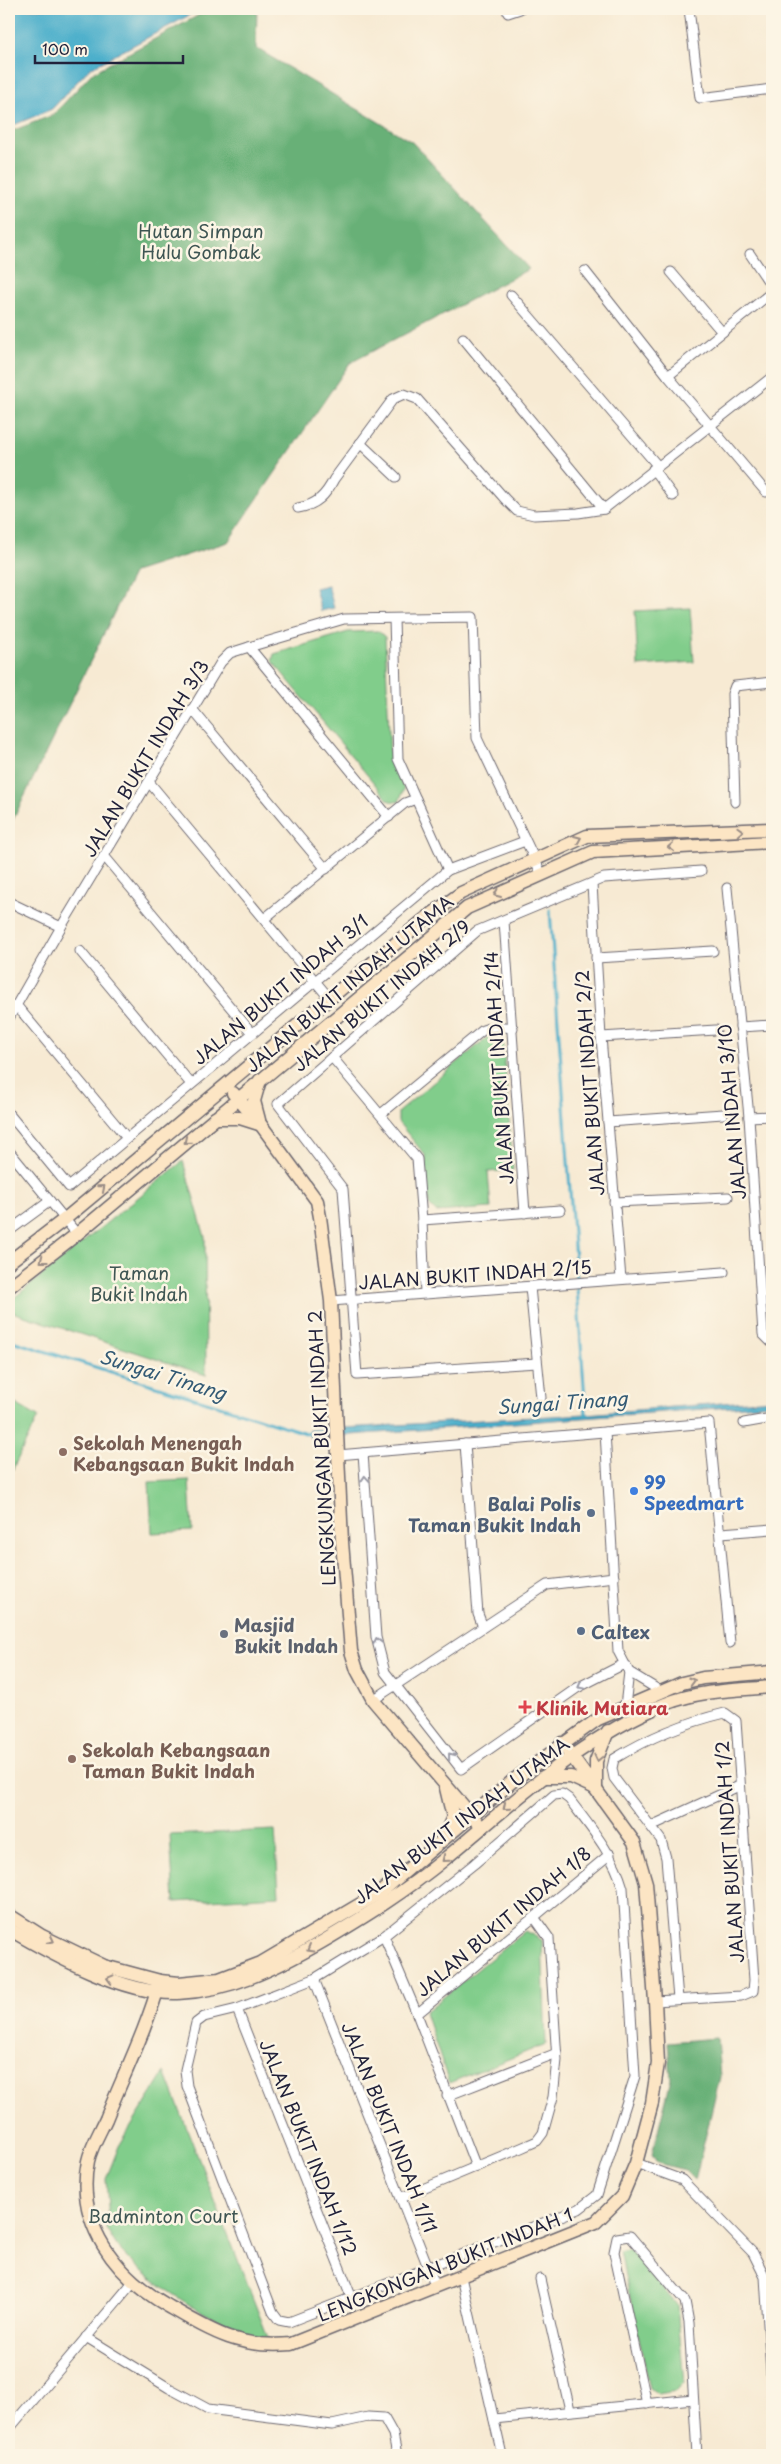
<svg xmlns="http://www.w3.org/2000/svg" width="781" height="2464" viewBox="0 0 781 2464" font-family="'Playpen Sans',sans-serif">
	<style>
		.green { fill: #81cd8b; stroke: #527863 }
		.forest { fill: #68b077; stroke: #456959 }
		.water { fill: #4cafcb; stroke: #376883 }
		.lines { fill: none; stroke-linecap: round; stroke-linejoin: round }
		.stream { stroke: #4cafcb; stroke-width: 3 }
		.street-casing { stroke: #6d6870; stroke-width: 11 }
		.secondary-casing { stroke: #6d6870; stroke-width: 15 }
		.street { stroke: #fff; stroke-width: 9 }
		.secondary { stroke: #fce5c4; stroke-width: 12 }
		.oneway { stroke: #9a8d86 }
		.oneway2 { stroke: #9c9ca7 }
		.education-dot { fill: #8d6e63; stroke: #fcf5e5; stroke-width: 2 }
		.shop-dot { fill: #3f7fe0; stroke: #fcf5e5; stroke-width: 2 }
		.service-dot { fill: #5c6f8a; stroke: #fcf5e5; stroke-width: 2 }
		.worship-dot { fill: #6b7280; stroke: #fcf5e5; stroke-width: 2 }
		.health-dot { fill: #e0444e; stroke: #fcf5e5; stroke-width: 2 }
		.labels { text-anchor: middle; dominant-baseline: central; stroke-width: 5; stroke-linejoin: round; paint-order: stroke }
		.park-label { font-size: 18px; fill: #3e5553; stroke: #fcf5e5 }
		.street-label { font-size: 18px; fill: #22223b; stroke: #fcf5e5 }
		.education-label { font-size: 18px; font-weight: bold; fill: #785e54; stroke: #fcf5e5; text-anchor: start }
		.shop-label { font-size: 18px; font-weight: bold; fill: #366cbe; stroke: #fcf5e5; text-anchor: start }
		.service-label { font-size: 18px; font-weight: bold; fill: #4e5e75; stroke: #fcf5e5; text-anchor: end }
		.worship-label { font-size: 18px; font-weight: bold; fill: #5b616d; stroke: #fcf5e5; text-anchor: start }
		.health-label { font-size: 18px; font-weight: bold; fill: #be3a42; stroke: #fcf5e5; text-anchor: start }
		.water-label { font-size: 19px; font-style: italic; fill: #335a75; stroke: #fcf5e5 }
	</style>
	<rect width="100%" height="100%" fill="#fcf5e5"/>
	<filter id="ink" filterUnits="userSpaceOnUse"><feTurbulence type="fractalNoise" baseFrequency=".02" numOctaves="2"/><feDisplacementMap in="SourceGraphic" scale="10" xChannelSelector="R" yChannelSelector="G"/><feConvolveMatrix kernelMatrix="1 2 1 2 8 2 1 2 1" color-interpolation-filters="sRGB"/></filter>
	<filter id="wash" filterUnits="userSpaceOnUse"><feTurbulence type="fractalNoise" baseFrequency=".0096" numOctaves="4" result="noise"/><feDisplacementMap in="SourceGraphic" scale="20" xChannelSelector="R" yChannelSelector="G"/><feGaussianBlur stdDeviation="1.12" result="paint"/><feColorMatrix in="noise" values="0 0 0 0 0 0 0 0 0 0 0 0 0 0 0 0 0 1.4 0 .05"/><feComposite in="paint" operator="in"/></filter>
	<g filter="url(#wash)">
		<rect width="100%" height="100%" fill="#f7ead3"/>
		<g class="green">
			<path d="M690 608 694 662 638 666 635 611Z"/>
			<path d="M378 631 385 637 390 758 404 789 399 802 389 801 272 661 274 654 348 632Z"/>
			<path d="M489 1036 503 1042 513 1170 488 1172 491 1208 436 1212 429 1205 425 1155 398 1122V1112Z"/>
			<path d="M183 1161 205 1237 206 1375 9 1311V1302Z"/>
			<path d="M9 1400 38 1417 9 1477Z"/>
			<path d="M189 1480 192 1531 152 1533 149 1482Z"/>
			<path d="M275 1830 279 1896 174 1902 170 1835Z"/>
			<path d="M525 1931 542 1940 546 2044 449 2083 425 2012Z"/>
			<path d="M165 2072 269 2340C215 2324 161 2292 122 2252 115 2245 110 2234 105 2226L109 2221 106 2179 119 2146Z"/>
			<path d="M629 2249 677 2305 684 2382 676 2391 658 2394 650 2388 620 2252Z"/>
		</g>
		<g class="forest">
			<path d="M210 9H257L256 48 412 142 529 269 350 363 228 542 134 572 9 828V132L53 115 92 73Z"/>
			<path d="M717 2038 720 2077 695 2180 685 2170 657 2163 652 2154 671 2079 668 2042Z"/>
		</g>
		<g class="water">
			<path d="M9 9H201L89 69 52 109 9 127Z"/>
			<path d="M328 585 334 608 321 611 315 588Z"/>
			<path d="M772 1399V1404L310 1438 309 1430 586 1414Z"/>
		</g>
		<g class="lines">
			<g class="stream">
				<path d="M550 910 586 1414"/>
				<path d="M9 1340 309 1434"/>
			</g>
		</g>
	</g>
	<g filter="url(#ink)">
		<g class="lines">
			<defs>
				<g id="street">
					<path d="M689 9 700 98 772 89"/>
					<path d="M508 13 520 9"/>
					<path d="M750 254 772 287"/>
					<path d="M585 271 668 376 766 492"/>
					<path d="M671 272 722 332"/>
					<path d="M511 295 657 465"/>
					<path d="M463 338 604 509"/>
					<path d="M668 376 772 292"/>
					<path d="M360 443 396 477"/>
					<path d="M653 469 673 496"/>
					<path d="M298 508C317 505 326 495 334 479L393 399 404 394 417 399 505 499 517 511 534 515 578 513 604 509 772 377"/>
					<path d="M394 619 398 759 448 870"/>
					<path d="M249 647 389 817"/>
					<path d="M192 709 326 869"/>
					<path d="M149 782 330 999"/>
					<path d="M735 802 732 694 735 686 772 682"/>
					<path d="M105 857 252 1033"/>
					<path d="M592 884 601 1037 621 1279"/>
					<path d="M727 888 749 1117 763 1334 772 1343"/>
					<path d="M9 902 61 927"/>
					<path d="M264 919 405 803 416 799"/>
					<path d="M504 921 525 1213"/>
					<path d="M80 951 191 1084"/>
					<path d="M596 958 713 951"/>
					<path d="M16 1005 127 1138"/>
					<path d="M9 1018 61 927 221 662 230 653 249 647 344 619 473 617 477 738 542 875"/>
					<path d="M740 1027 772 1025"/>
					<path d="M601 1037 716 1030"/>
					<path d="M332 1057 417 1159 422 1220 425 1293"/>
					<path d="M9 1114 69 1187 448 870 525 841"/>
					<path d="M381 1114 483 1030 495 1026 513 1028"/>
					<path d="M749 1117 772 1116"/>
					<path d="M608 1122 723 1114"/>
					<path d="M9 1151 77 1234"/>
					<path d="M614 1202 728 1197"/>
					<path d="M422 1220 560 1210"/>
					<path d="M9 1231 50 1201"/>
					<path d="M530 1287 541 1398"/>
					<path d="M331 1301 724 1272"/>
					<path d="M537 1363 357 1375 343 1189 278 1104 477 931 604 878 701 871"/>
					<path d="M744 1423 772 1418"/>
					<path d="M605 1432 618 1651 629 1672 662 1692"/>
					<path d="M465 1444 478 1614 483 1627"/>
					<path d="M363 1453 376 1637 385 1672 461 1769 577 1688 624 1664"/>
					<path d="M338 1455 709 1423 730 1643"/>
					<path d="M721 1533 772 1529"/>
					<path d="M373 1700 547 1585 614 1577"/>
					<path d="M625 1706 629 1672"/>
					<path d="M562 1794 569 1799C590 1827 613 1853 623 1888L635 2076 597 2195 579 2209 289 2322 279 2320 273 2312 187 2086 185 2070 196 2023 204 2017 237 2009 314 1979 384 1936 474 1864 554 1795Z"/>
					<path d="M651 1826 739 1786"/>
					<path d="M384 1936 417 2014 476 2167"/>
					<path d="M314 1979 436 2287"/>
					<path d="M655 2001 741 1996 753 1991 754 1980 736 1721 725 1713C687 1722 648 1738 614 1759L612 1768 614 1778 661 1840 666 1858 678 1999"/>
					<path d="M237 2009 351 2296"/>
					<path d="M417 2014 610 1854"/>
					<path d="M447 2096 557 2053"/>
					<path d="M636 2163 682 2180 753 2253 765 2277 772 2389"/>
					<path d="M401 2198 521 2148 537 2141 543 2133 553 2097 557 2060 549 1938 534 1917"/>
					<path d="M461 2277 502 2455"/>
					<path d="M540 2279 570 2410"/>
					<path d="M86 2337 169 2388 208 2409 332 2425 368 2417 384 2418 393 2434 397 2455"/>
					<path d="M647 2404 614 2252 617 2238 630 2236 685 2301 689 2323 697 2455"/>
					<path d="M494 2419 693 2399"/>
					<path d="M9 2429 133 2282"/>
				</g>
				<g id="secondary">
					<path d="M233 1093 261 1125 317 1201 320 1217 331 1301 342 1542 351 1651 357 1670 373 1700 477 1822"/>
					<path d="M215 1118H240L259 1124"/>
					<path d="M259 1120 254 1101 260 1080"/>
					<path d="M9 1262 65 1219 425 919 461 893 587 836 772 829"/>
					<path d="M9 1287 77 1234 467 908 593 852 772 842"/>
					<path d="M543 1777H571L593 1787"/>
					<path d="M596 1788V1761L608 1731"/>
					<path d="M445 1835 453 1817 446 1788"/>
					<path d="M9 1915 42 1936 104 1966 160 1981 179 1983 219 1979 261 1963 381 1892 515 1779 598 1719 682 1683 703 1678 772 1672"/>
					<path d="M9 1929C53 1955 125 1995 178 1993 230 1991 276 1968 320 1943 364 1917 406 1891 446 1858 515 1801 581 1738 665 1704 700 1690 736 1690 772 1687"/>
					<path d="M160 1981C147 2028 124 2074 106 2119 100 2132 91 2147 88 2161 75 2224 116 2276 168 2306 211 2331 239 2349 291 2344L596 2222 622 2196 636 2163 652 2103 658 2063 655 2001 646 1883 634 1842 562 1743"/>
				</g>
			</defs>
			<use href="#street" class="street-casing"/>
			<use href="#secondary" class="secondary-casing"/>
			<use href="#street" class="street"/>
			<use href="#secondary" class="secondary"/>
		</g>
		<defs><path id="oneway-chevron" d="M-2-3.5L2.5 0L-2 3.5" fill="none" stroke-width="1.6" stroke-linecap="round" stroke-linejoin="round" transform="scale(1.25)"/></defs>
		<g class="oneway">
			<use href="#oneway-chevron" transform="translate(740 831) rotate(-2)"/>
			<use href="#oneway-chevron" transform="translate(578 839) rotate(-23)"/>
			<use href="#oneway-chevron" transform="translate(671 847) rotate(177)"/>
			<use href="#oneway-chevron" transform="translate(497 894) rotate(156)"/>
			<use href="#oneway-chevron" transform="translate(187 1141) rotate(140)"/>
			<use href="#oneway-chevron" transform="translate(102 1188) rotate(-40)"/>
			<use href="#oneway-chevron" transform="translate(43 1260) rotate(142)"/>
			<use href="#oneway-chevron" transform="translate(692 1681) rotate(-15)"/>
			<use href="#oneway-chevron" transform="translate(598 1758) rotate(103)"/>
			<use href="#oneway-chevron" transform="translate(506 1807) rotate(140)"/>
			<use href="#oneway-chevron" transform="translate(445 1859) rotate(141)"/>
			<use href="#oneway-chevron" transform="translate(51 1940) rotate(27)"/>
			<use href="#oneway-chevron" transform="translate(310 1949) rotate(150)"/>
			<use href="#oneway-chevron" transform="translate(110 1979) rotate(-165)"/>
		</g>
		<g class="oneway2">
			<use href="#oneway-chevron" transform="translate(365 1479) rotate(-94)"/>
			<use href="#oneway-chevron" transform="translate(377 1641) rotate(-102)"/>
			<use href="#oneway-chevron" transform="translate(581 1686) rotate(151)"/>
			<use href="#oneway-chevron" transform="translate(451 1756) rotate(-129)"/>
		</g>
	</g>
	<g class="education-dot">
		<circle cx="63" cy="1452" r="5"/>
		<circle cx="72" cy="1759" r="5"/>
	</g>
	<circle class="shop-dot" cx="634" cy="1491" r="5"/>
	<g class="service-dot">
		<circle cx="591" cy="1513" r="5"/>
		<circle cx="581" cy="1631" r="5"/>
	</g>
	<circle class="worship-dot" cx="224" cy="1634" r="5"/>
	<path class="health-dot" d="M522.5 1699.5h5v5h5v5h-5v5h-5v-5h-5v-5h5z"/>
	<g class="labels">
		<g class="park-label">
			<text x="201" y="230">Hutan Simpan<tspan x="201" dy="21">Hulu Gombak</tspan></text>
			<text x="139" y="1272">Taman<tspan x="139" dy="21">Bukit Indah</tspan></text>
			<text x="163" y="2215">Badminton Court</text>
		</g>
		<g class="street-label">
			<text transform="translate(145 758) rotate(-59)">JALAN BUKIT INDAH 3/3</text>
			<text transform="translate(349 983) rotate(-40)">JALAN BUKIT INDAH UTAMA</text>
			<text transform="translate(280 989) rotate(-40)">JALAN BUKIT INDAH 3/1</text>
			<text transform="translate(381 995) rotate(-40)">JALAN BUKIT INDAH 2/9</text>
			<text transform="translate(498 1068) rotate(-94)">JALAN BUKIT INDAH 2/14</text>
			<text transform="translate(589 1083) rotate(-94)">JALAN BUKIT INDAH 2/2</text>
			<text transform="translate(731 1112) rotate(-95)">JALAN INDAH 3/10</text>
			<text transform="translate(475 1274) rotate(-4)">JALAN BUKIT INDAH 2/15</text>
			<text transform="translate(321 1448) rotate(-93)">LENGKUNGAN BUKIT INDAH 2</text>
			<text transform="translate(461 1820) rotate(-37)">JALAN BUKIT INDAH UTAMA</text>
			<text transform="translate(729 1852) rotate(-94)">JALAN BUKIT INDAH 1/2</text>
			<text transform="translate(503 1921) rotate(-40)">JALAN BUKIT INDAH 1/8</text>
			<text transform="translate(390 2127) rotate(68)">JALAN BUKIT INDAH 1/11</text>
			<text transform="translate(309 2147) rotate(68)">JALAN BUKIT INDAH 1/12</text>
			<text transform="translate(445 2264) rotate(-22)">LENGKONGAN BUKIT INDAH 1</text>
		</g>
		<g class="education-label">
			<text x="73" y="1442">Sekolah Menengah<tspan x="73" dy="21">Kebangsaan Bukit Indah</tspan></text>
			<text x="82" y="1749">Sekolah Kebangsaan<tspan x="82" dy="21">Taman Bukit Indah</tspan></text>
		</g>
		<g class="shop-label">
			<text x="644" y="1481">99<tspan x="644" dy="21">Speedmart</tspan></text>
		</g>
		<g class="service-label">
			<text x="581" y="1503">Balai Polis<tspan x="581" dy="21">Taman Bukit Indah</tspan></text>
			<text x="591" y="1631" text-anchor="start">Caltex</text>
		</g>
		<g class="worship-label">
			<text x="234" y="1624">Masjid<tspan x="234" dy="21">Bukit Indah</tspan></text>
		</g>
		<g class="health-label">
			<text x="536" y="1707">Klinik Mutiara</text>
		</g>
		<g class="water-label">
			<text transform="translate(163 1374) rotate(17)">Sungai Tinang</text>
			<text transform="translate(562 1402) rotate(-4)">Sungai Tinang</text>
		</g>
	</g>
	<rect width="781" height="2464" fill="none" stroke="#fcf5e5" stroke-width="30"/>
	<path d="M35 55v8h148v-8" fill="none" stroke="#22223b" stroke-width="2.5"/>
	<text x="42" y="55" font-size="15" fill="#22223b" stroke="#fcf5e5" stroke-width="4" paint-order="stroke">100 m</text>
</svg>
